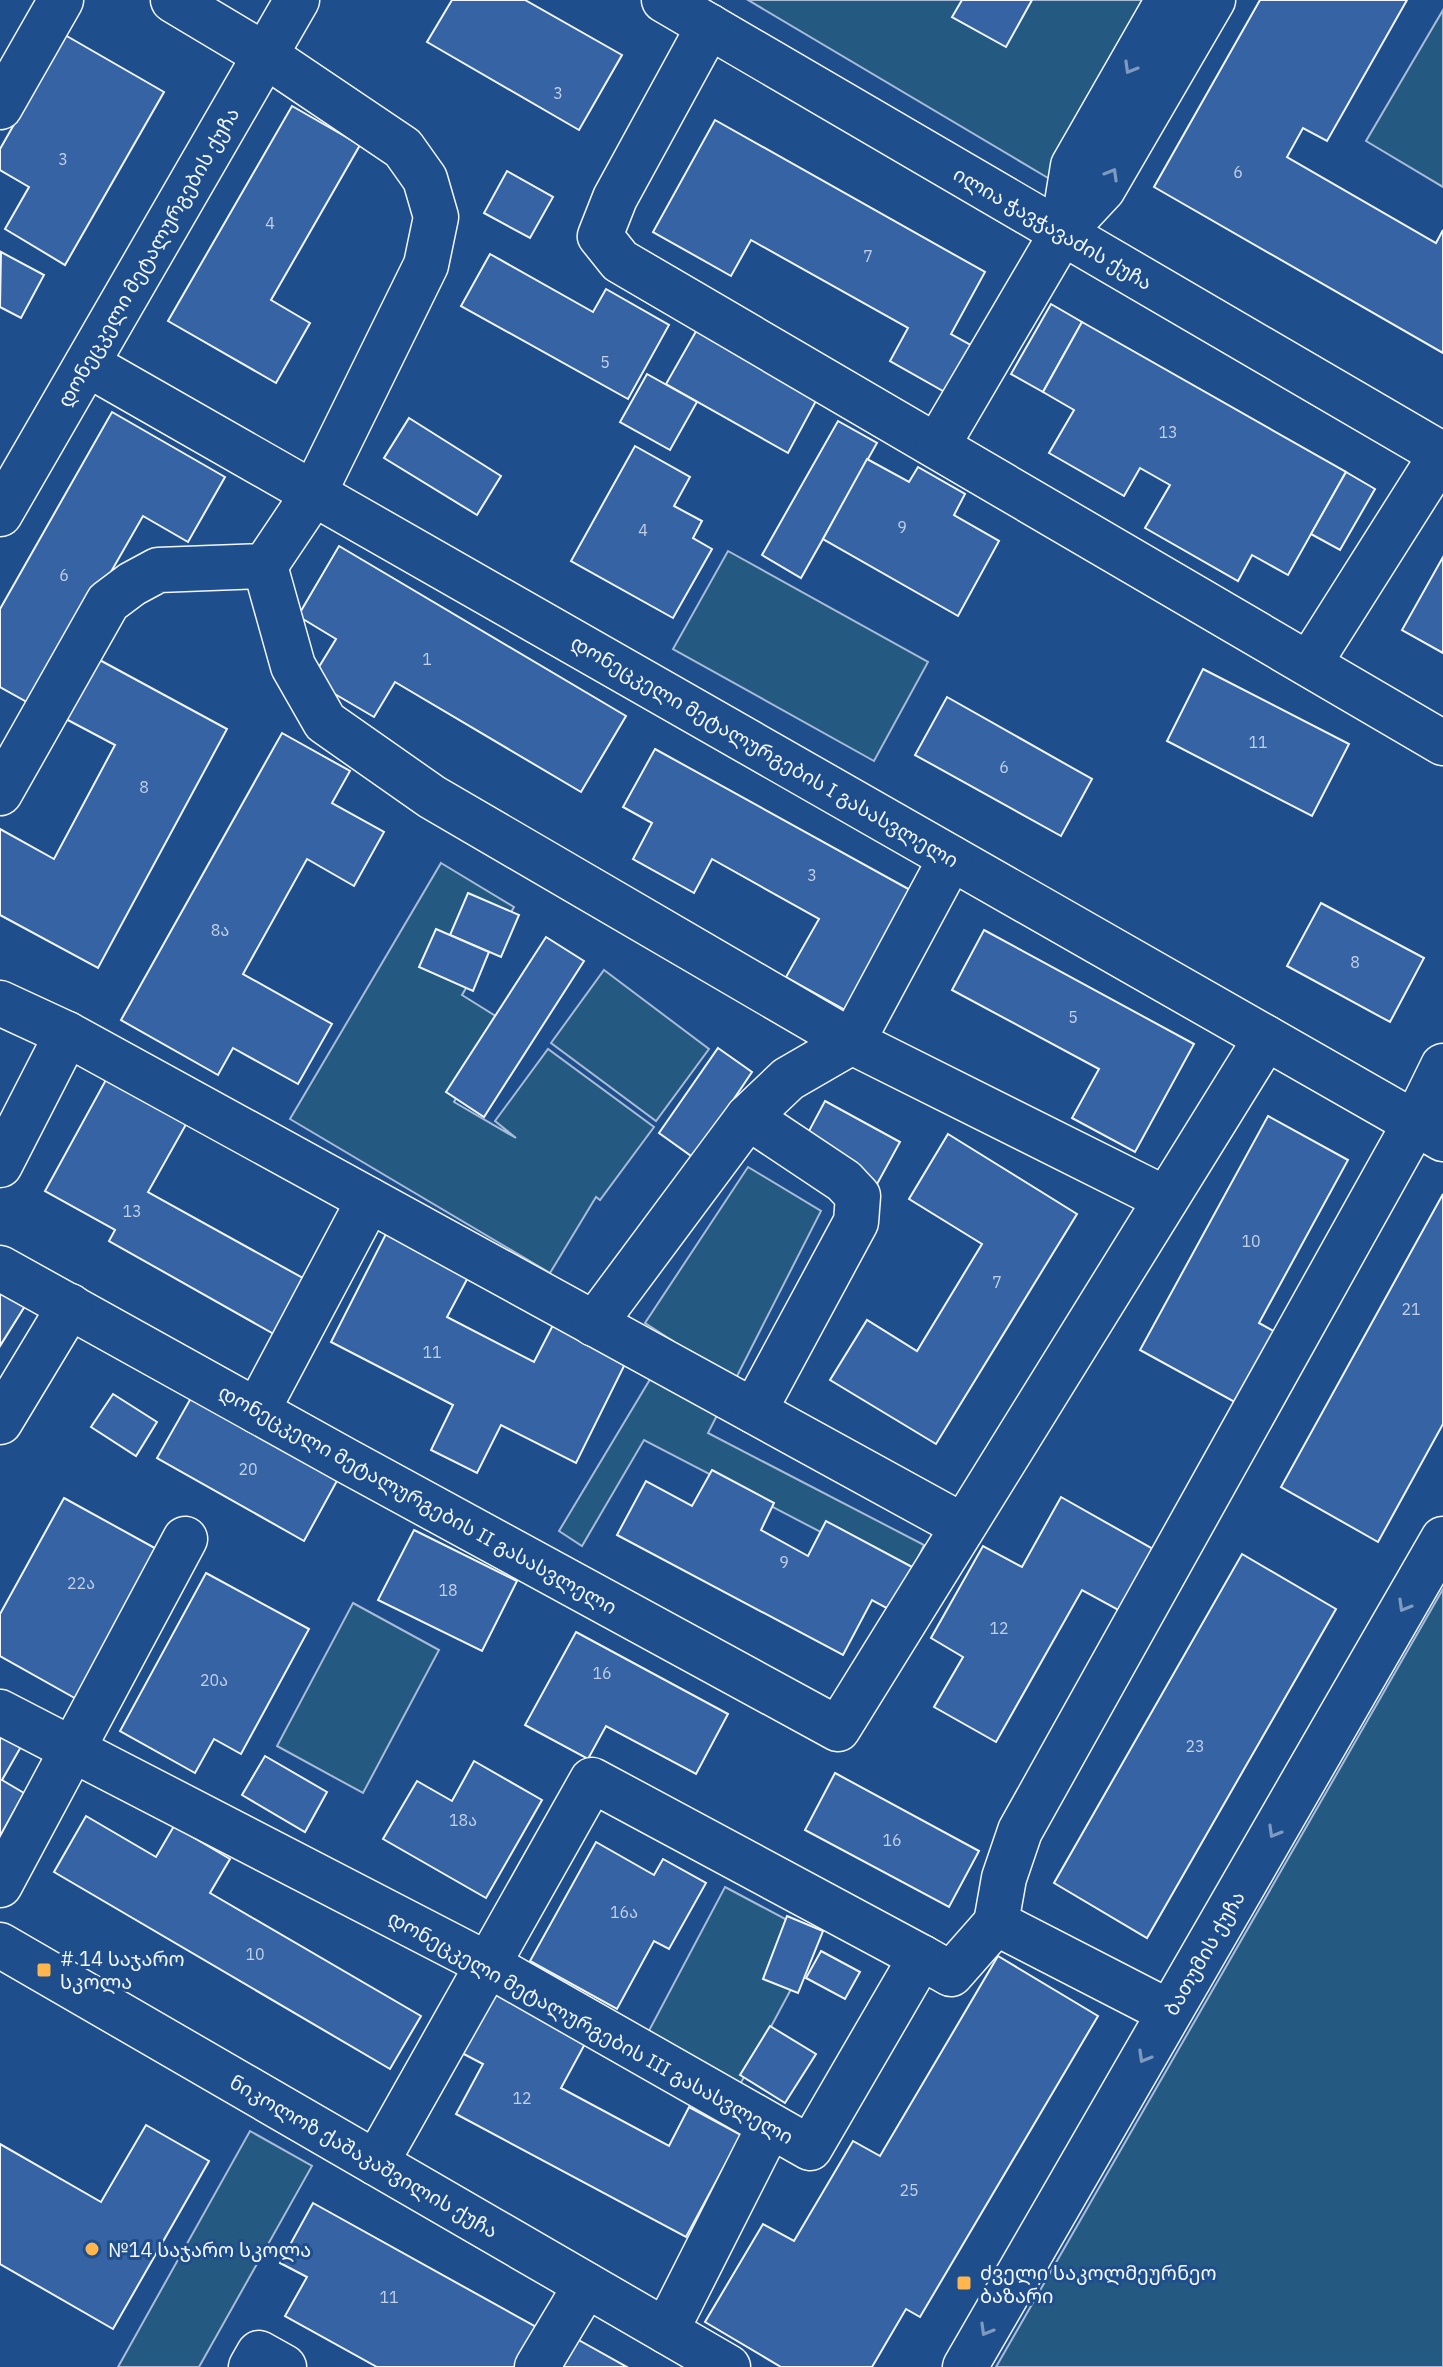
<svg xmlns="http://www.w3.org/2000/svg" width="1443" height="2367" viewBox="0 0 1443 2367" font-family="'IBM Plex Sans','Noto Sans Georgian',sans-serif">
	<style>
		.green { fill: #245a82; stroke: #a8bbd7; stroke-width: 2 }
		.building { fill: #3563a3; stroke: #f2f6ff; stroke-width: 2 }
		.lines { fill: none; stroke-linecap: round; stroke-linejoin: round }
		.minor-casing { stroke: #f2f6ff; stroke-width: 47 }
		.minor { stroke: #1f4e8c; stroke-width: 44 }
		.oneway { stroke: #7e9ac0 }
		.poi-dot { fill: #ffb74d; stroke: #1f4e8c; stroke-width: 3 }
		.labels { text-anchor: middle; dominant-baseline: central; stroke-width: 6; stroke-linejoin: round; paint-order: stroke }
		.number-label { font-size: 16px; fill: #c3d1e8 }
		.street-label { font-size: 20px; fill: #f2f6ff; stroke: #1f4e8c }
		.poi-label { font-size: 20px; fill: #f2f6ff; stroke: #1f4e8c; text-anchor: start }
	</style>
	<rect width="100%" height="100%" fill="#1f4e8c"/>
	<g class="green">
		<path d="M748 0H1153L1048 178Z"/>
		<path d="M1443 10V187L1366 141Z"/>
		<path d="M728 551 928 662 874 761 673 649Z"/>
		<path d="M441 863 514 907 462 995 502 1020 454 1102 516 1138 495 1121 548 1049 654 1127 600 1200 596 1197 550 1273 290 1119Z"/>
		<path d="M604 970 709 1049 656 1121 551 1043Z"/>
		<path d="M748 1167 821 1211 708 1433 924 1545 909 1578 644 1440 582 1546 559 1531 673 1341 645 1323Z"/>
		<path d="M1443 1589V2367H996Z"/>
		<path d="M353 1603 439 1650 363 1793 277 1746Z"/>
		<path d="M725 1887 819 1937 736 2092 643 2042Z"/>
		<path d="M250 2131 312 2166 199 2367H118Z"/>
	</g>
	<g class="building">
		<path d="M452 0H525L622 55 579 130 427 42Z"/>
		<path d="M962 0H1032L1006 47 952 17Z"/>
		<path d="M1260 0H1407L1327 141 1303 128 1287 157 1436 243 1443 230V353L1154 187Z"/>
		<path d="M65 35 164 92 65 265 5 229 29 187 0 170V149Z"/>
		<path d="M292 106 360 145 271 300 310 323 276 383 168 321Z"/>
		<path d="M715 120 985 272 951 334 976 348 950 395 890 361 908 328 751 240 731 276 653 232Z"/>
		<path d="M507 171 553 197 530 238 484 213Z"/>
		<path d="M1 252 44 275 21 318 0 307Z"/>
		<path d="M490 254 593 312 606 289 669 325 628 399 461 306Z"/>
		<path d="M1051 304 1082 322 1043 392 1011 374Z"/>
		<path d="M703 319 824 386 788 453 666 384Z"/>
		<path d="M1082 322 1346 472 1288 575 1252 555 1238 581 1145 528 1170 485 1140 468 1124 496 1049 453 1074 410 1043 392Z"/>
		<path d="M647 374 697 402 670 450 620 422Z"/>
		<path d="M112 412 225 477 188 542 143 516 34 706 0 687V609Z"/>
		<path d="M409 418 501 476 477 515 384 458Z"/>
		<path d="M838 421 877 443 801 578 762 555Z"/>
		<path d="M635 446 690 477 674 506 702 521 693 538 712 549 673 618 571 561Z"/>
		<path d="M867 459 909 482 918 467 965 494 954 515 999 541 958 616 823 539Z"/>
		<path d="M1346 472 1375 489 1340 550 1311 534Z"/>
		<path d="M339 546 626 716 581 792 395 682 374 717 311 680 336 639 298 616Z"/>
		<path d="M1443 557V653L1402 630Z"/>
		<path d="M96 658 227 729 98 968 0 915V829L54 859 115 745 64 718Z"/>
		<path d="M1203 669 1349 744 1312 816 1167 741Z"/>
		<path d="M947 697 1092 779 1061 836 915 755Z"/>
		<path d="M282 733 350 771 332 803 384 832 354 886 307 859 243 974 332 1024 298 1084 233 1048 218 1075 121 1020Z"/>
		<path d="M655 749 912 891 847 1011 786 977 819 919 712 859 694 893 633 859 652 823 623 807Z"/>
		<path d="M468 893 519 915 501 957 450 935Z"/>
		<path d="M1321 903 1424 958 1390 1022 1287 966Z"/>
		<path d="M436 929 489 952 473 991 419 967Z"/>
		<path d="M984 930 1194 1044 1135 1152 1072 1118 1099 1069 952 990Z"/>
		<path d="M546 937 584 961 484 1117 446 1092Z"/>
		<path d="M718 1048 752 1072 694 1158 659 1133Z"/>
		<path d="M113 1067 193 1112 148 1192 310 1282 279 1337 109 1241 115 1230 45 1191Z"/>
		<path d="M825 1101 900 1142 876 1186 802 1144Z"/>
		<path d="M1268 1116 1348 1160 1259 1323 1290 1340 1251 1411 1140 1350Z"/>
		<path d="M948 1134 1077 1214 936 1444 830 1380 867 1320 917 1351 982 1244 909 1199Z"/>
		<path d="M1443 1194V1424L1378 1542 1281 1487Z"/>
		<path d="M390 1226 473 1268 447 1317 534 1362 553 1325 626 1362 576 1463 501 1425 477 1473 431 1450 453 1405 331 1342Z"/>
		<path d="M0 1290 25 1306 0 1346Z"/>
		<path d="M113 1394 157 1422 136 1456 91 1427Z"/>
		<path d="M191 1398 338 1479 304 1541 157 1458Z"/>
		<path d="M712 1470 774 1503 761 1530 808 1556 826 1521 914 1568 892 1611 872 1600 843 1655 617 1535 646 1481 692 1506Z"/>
		<path d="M1061 1497 1167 1557 1133 1618 1082 1590 996 1742 934 1707 963 1657 931 1638 983 1546 1022 1567Z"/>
		<path d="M64 1498 162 1552 80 1701 0 1656V1614Z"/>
		<path d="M414 1530 517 1581 482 1651 378 1600Z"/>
		<path d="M1242 1554 1336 1609 1147 1938 1054 1883Z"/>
		<path d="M206 1573 309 1629 241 1754 214 1739 195 1773 120 1731Z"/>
		<path d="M576 1632 728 1714 696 1774 606 1726 588 1759 525 1725Z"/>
		<path d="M0 1714 30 1731 2 1780 24 1793 0 1836Z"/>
		<path d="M265 1756 327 1792 305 1832 242 1795Z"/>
		<path d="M474 1761 542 1800 486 1898 383 1839 417 1781 452 1801Z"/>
		<path d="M835 1773 979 1851 949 1907 805 1830Z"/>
		<path d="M86 1816 156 1857 174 1826 230 1859 210 1893 421 2016 390 2069 54 1872Z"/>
		<path d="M596 1842 654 1875 663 1859 706 1883 669 1949 654 1941 617 2009 530 1961Z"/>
		<path d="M787 1916 823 1931 798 1993 763 1979Z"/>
		<path d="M821 1951 860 1972 845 1999 806 1978Z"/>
		<path d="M998 1956 1098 2016 920 2317 906 2309 872 2367H781L705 2322 763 2224 794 2241 853 2141 880 2156Z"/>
		<path d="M497 1977 593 2029 561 2088 669 2146 689 2107 741 2135 686 2237 456 2114 483 2064 458 2051Z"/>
		<path d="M770 2026 816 2054 785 2103 740 2075Z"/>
		<path d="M146 2125 209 2161 113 2329 0 2264V2144L101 2202Z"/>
		<path d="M313 2203 547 2333 528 2367H377L285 2316 307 2277 280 2263Z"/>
		<path d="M575 2338 627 2367H559Z"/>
	</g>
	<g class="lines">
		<defs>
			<g id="minor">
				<path d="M664 0 1443 455"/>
				<path d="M709 26 615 198 600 236 620 261 1443 743"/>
				<path d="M0 107 61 0"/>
				<path d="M1062 233 1073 166 1168 0"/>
				<path d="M87 364 1443 1139"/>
				<path d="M937 446 1062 233 1103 189 1213 0"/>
				<path d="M0 514 297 0"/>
				<path d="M265 566 293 666 325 722 432 797 852 1042 1166 1199"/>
				<path d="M1309 664 1443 452"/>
				<path d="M0 793 108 602 132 584 158 570 265 566 314 493 426 265 436 217 425 179 403 148 265 55 173 0"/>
				<path d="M0 1003 67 1034 963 1526"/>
				<path d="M748 1117 844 1181 858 1196 856 1222 754 1411"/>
				<path d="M0 1165 67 1034"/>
				<path d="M0 1268 345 1460 838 1729 1266 1038"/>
				<path d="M594 1324 748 1117 788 1079 852 1042 951 858"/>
				<path d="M257 1411 369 1200"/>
				<path d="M0 1422 70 1306"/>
				<path d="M0 1712 487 1964 810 2148 921 1957 951 1974 996 1923"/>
				<path d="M0 1885 185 1539"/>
				<path d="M0 1945 728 2367"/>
				<path d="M1169 2012 996 1923 1004 1878 1020 1831 1415 1123 1443 1066"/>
				<path d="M376 2163 592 1780 921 1957"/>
				<path d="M666 2331 769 2127"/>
				<path d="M251 2367 259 2353 284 2367"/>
				<path d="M537 2367 586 2285"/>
				<path d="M965 2367 1443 1539"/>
			</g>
		</defs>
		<use href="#minor" class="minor-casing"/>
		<use href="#minor" class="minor"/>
	</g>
	<defs><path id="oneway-chevron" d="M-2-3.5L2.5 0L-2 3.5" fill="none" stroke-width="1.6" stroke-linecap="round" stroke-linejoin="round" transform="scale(2)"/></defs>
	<g class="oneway">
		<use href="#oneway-chevron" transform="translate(1130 68) rotate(120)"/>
		<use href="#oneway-chevron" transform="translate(1112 174) rotate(-60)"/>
		<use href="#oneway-chevron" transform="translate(1404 1606) rotate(120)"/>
		<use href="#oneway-chevron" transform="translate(1274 1832) rotate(120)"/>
		<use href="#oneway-chevron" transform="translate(1144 2057) rotate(120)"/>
		<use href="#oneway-chevron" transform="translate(986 2330) rotate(120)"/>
	</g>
	<g class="poi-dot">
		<rect x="36" y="1962" width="16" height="16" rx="4"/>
		<circle cx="92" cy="2249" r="8"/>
		<rect x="956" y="2275" width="16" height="16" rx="4"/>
	</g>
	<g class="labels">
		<g class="number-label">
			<text x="558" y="93">3</text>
			<text x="63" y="159">3</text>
			<text x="1238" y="172">6</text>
			<text x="270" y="223">4</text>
			<text x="868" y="256">7</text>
			<text x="605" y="362">5</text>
			<text x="1168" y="432">13</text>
			<text x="902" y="527">9</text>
			<text x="643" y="530">4</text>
			<text x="64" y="575">6</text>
			<text x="427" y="659">1</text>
			<text x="1258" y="742">11</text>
			<text x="1004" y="767">6</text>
			<text x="144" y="787">8</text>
			<text x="812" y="875">3</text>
			<text x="220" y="930">8ა</text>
			<text x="1355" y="962">8</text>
			<text x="1073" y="1017">5</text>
			<text x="132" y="1211">13</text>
			<text x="1251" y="1241">10</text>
			<text x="997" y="1282">7</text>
			<text x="1411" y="1309">21</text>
			<text x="432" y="1352">11</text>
			<text x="248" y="1469">20</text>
			<text x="784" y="1562">9</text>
			<text x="81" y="1583">22ა</text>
			<text x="448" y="1590">18</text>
			<text x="999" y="1628">12</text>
			<text x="602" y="1673">16</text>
			<text x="214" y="1680">20ა</text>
			<text x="1195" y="1746">23</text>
			<text x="463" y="1820">18ა</text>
			<text x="892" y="1840">16</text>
			<text x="624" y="1912">16ა</text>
			<text x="255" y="1954">10</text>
			<text x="522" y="2098">12</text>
			<text x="909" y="2190">25</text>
			<text x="389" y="2297">11</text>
		</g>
		<g class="street-label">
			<text transform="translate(1053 228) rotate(30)">ილია ჭავჭავაძის ქუჩა</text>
			<text transform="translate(148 257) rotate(-60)">დონეცკელი მეტალურგების ქუჩა</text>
			<text transform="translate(765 751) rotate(30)">დონეცკელი მეტალურგების I გასასვლელი</text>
			<text transform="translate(418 1499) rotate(29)">დონეცკელი მეტალურგების II გასასვლელი</text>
			<text transform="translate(1204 1953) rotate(-60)">ბათუმის ქუჩა</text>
			<text transform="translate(591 2027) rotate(29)">დონეცკელი მეტალურგების III გასასვლელი</text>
			<text transform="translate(364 2156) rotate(30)">ნიკოლოზ ქაშაკაშვილის ქუჩა</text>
		</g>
		<g class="poi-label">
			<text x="60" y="1958"># 14 საჯარო<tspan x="60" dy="23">სკოლა</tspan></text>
			<text x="108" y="2249">№14 საჯარო სკოლა</text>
			<text x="980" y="2272">ძველი საკოლმეურნეო<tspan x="980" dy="23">ბაზარი</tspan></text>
		</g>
	</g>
</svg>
